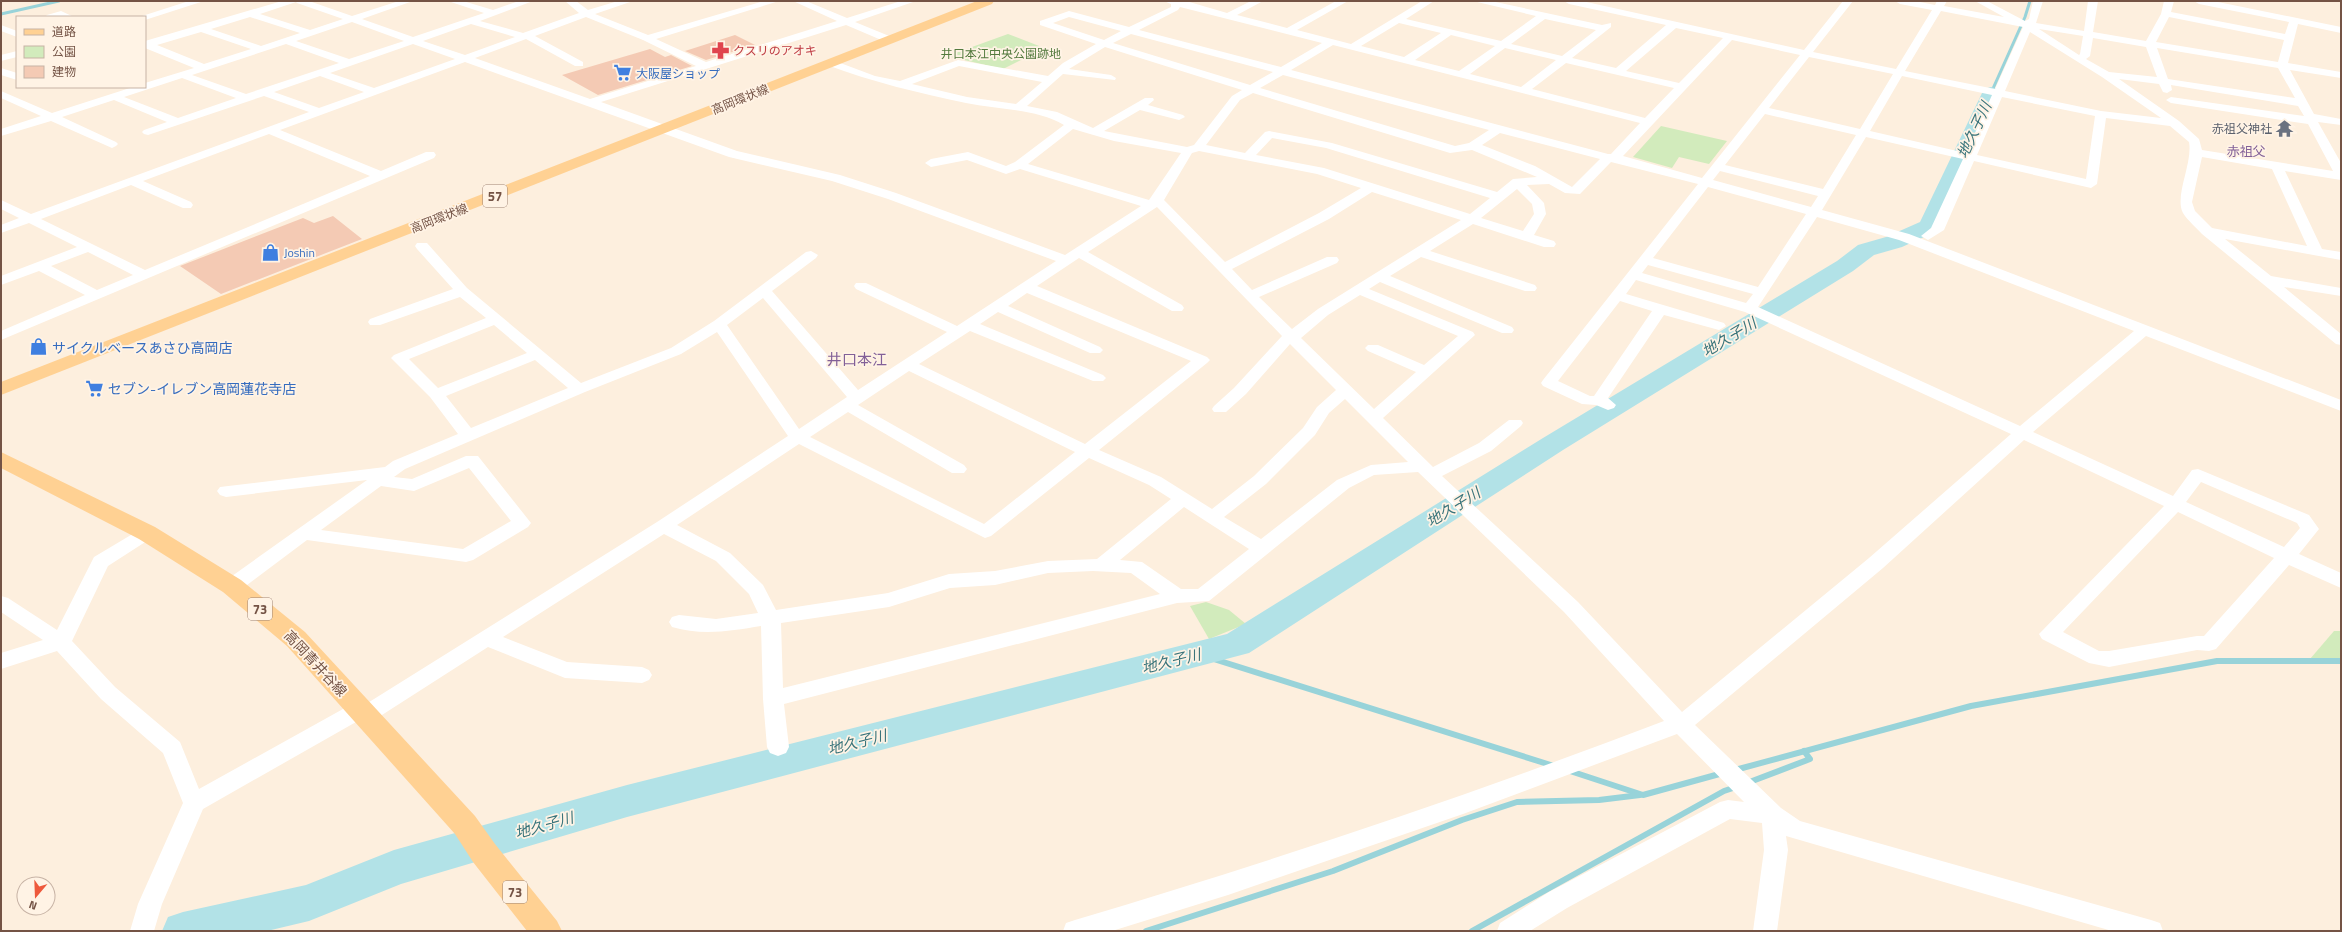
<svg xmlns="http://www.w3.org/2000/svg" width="2342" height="932" viewBox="0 0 2342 932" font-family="'Titillium Web','Noto Sans JP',sans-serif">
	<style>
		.green { fill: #d2ebbc }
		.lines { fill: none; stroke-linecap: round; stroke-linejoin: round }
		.stream-far1 { stroke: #98d3d9; stroke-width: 3 }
		.stream { stroke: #98d3d9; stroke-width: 6 }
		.river { fill: #b2e2e7; fill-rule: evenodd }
		.building { fill: #f4cab4 }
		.minor { fill: #fff; fill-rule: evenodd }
		.major { fill: #ffd193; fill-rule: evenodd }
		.labels { text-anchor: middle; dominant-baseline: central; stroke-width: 3.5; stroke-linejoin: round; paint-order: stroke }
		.far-health-label { font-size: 12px; fill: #be3a42; stroke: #fff3e5; text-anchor: start }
		.far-park-label { font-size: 12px; fill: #537a3d; stroke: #fff3e5 }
		.far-shop-label { font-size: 12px; fill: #366cbe; stroke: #fff3e5; text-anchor: start }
		.far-street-label { font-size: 12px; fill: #745345; stroke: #fff3e5 }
		.far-worship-label { font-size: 12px; fill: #5b616d; stroke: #fff3e5; text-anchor: end }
		.far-neighbourhood-label { font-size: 13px; fill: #826098; stroke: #fff3e5 }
		.shield { fill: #fff3e5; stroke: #9e8375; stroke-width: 1 }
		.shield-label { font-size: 13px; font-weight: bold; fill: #745345 }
		.shop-label { font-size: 14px; fill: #366cbe; stroke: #fff3e5; text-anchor: start }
		.street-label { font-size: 14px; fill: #745345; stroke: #fff3e5 }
		.water-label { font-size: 15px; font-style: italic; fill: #39747b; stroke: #fff3e5 }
		.neighbourhood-label { font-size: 15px; fill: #826098; stroke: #fff3e5 }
	</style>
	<rect width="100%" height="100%" fill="#fdefde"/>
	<g class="green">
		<path d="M1008 34 1052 51 1023 59 1003 69 947 56Z"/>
		<path d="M1661 126 1727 141 1709 164 1679 157 1672 168 1633 157Z"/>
		<path d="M1206 602 1229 610 1246 624 1209 639 1190 606Z"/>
		<path d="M2334 631H2341V659H2310Z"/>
	</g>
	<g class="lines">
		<g class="stream-far1">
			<path d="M1 14 59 1"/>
			<path d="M1991 93 2025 17 2030 1"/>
		</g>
		<g class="stream">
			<path d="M1201 655 1554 766"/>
			<path d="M1735 770 1971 706 2217 661H2341"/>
			<path d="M1570 771 1643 795 1723 773"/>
			<path d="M1747 783 1810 759 1804 751"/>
			<path d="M1146 931 1333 871 1462 820 1517 802 1599 800 1640 795"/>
			<path d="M1472 931 1724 791 1736 787"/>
		</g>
		<path class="river" d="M1991 87 1998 89 2000 93 1937 231 1902 247 1874 255 1853 271 1563 450 1249 653 627 817 401 884 309 921 267 931H162L168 917 183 912 306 885 394 850 627 785 1227 634 1543 438 1837 261 1858 245 1886 237 1920 222 1982 93 1984 89Z"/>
	</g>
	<g class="building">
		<path d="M735 35 755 45 706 60 685 51Z"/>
		<path d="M650 49 665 57 671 55 692 66 598 95 562 75Z"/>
		<path d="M333 216 362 239 221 294 180 266 303 218 314 223Z"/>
	</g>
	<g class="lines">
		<g class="minor">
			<path d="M189 1H204L145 20V17H139Z"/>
			<path d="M282 1H309L352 16 399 1H413L362 19 413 37 484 13 448 1H463L493 10 519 1H533L480 21 523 33 579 13 565 1H576L588 10 618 1H633L595 14 648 35 764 1H779L656 39 706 62 837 21 793 1H806L847 18 901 1H916L855 22 894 38V42H886L846 25 601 102 737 151 840 175 896 193 1065 255 1141 206 1020 169 1006 174 967 160 931 167 925 163 931 159 968 152 1006 166 1015 162 1064 125C1036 108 998 110 966 103 919 93 872 82 827 65V61H835L875 76 900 81 958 60 1048 76 1063 63 1096 44 1040 25V21L1069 11 1129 27 1171 7V4L1164 1H1186L1227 13 1251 1H1263L1237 15 1287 28 1336 1H1348L1297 30 1351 44 1422 1H1434L1406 19 1501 41 1536 16 1473 1H1491L1602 25 1611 23V27L1572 58 1616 68 1666 25 1569 4 1564 1H1582L1804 50 1843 1H1853L1813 52 1896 69 1932 10 1900 4 1895 1H1915L1935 5 1937 1H1947L1944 6 2004 17 1975 1H1987L2025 21 2029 19 2033 1H2043L2036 23 2084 31 2088 1H2098L2093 32 2146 41 2161 14 2164 1H2174L2171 12 2285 34 2289 22 2199 4 2194 1H2213L2341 27V33L2298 24 2288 63 2341 72V78L2290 70 2314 114 2341 119V125L2318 122 2341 163V180L2285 171 2322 249 2341 252V260L2225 239 2271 276 2341 288V296L2284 287 2341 334V345L2336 344 2202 234C2196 227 2188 221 2183 213 2174 196 2193 163 2189 142L2170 126 2106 118 2097 184 2091 188 1974 161 1944 230 1928 240 1921 236 1931 228 1963 159 1866 137 1822 210 1909 234 2341 400V411L2146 336 2033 432 2173 496 2192 470 2198 469 2309 515 2319 529 2299 554 2341 573V588L2289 565 2216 649 2209 651 2197 650 2109 667 2089 663 2042 639 2039 634 2164 506 2024 440 1883 568 1695 725 1781 808 1800 821 2151 920 2160 923 2163 931H2112L1786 836 1788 850 1777 931H1753L1764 850 1762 823 1730 819 1567 908 1530 931H1497L1500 923 1549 892 1720 802 1728 800 1744 802 1677 734 1463 814 1228 895 1112 931H1063L1066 923 1075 920C1274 861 1470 795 1664 721L1564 612 1418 472 1374 475 1349 488 1209 601 1177 603 784 704 789 747 786 753 778 756 770 753 767 747 763 699 761 626C731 631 702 636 672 627L669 622 672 617 679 615 716 619 758 613 749 594 716 561 664 534 503 637 567 662 642 667 649 670 652 675 649 680 642 683 565 678 488 647 371 722 364 724 356 722 203 809 162 904 154 931H130L138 904 183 803 163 753 101 699 57 651 1 669V653L43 640 1 612V596L8 598 57 630 94 557 141 529 147 527 153 529 156 533 153 537 108 566 72 641 115 687 180 742 199 789 352 704 359 702 366 704 657 522 788 436 717 332 681 354 585 392 405 469 394 477 412 479 466 456H478L531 523 528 527 473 560 466 562 307 540 239 591 232 593 225 591 223 586 225 581 367 480 226 497 220 495 217 491 220 487 385 467 393 461 458 434 430 397 391 358 394 355 486 318 460 297 380 325H370L368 322 370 319 453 289 417 249 415 246 417 243H427L467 288 581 383 671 348 714 321 806 252 811 251 818 255 816 258 772 291 858 390 947 332 856 289 854 286 856 283H866L957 326 1056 261 888 199 832 181 729 157 465 62 280 130 381 171 426 152H434L436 155 434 158 1 340V331L85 295 39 271 1 285V276L77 247 29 223 1 233V225L19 218 1 209V200L31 214 309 112 264 96 148 135 144 134 142 132 144 130 167 122 114 100 62 117 116 142 118 144 116 146 112 148 51 121 1 136V129L41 116 1 98V91L52 113 133 87H145V83L194 68 145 48V41ZM296 2 297 3 343 19 310 30 260 14ZM1180 7 1322 43 1281 67 1139 30 1178 10ZM1941 11 2023 27 1995 89 1905 71ZM250 17 300 33 261 46 211 29ZM586 17 643 40 696 66 590 99 475 58 526 39 575 66H583V62L535 36ZM1069 17 1121 31 1104 40 1053 23ZM2169 17 2284 40 2278 62 2156 42ZM1545 19 1596 30 1562 56 1511 44ZM352 22 404 41 349 59 296 41ZM1399 23 1441 33 1404 57 1361 46ZM471 24 515 37 465 55 423 41ZM1676 28 1723 38 1679 83 1626 71ZM2039 29 2083 36 2080 54 2079 55ZM201 32 251 49 204 64 157 45ZM2030 32 2102 77 2161 118 2101 111 2005 91ZM1131 34 1273 72 1250 85 1113 43ZM1451 35 1495 46 1459 71 1415 60ZM2093 38 2146 47 2157 77 2109 72 2086 59 2090 56ZM1732 40 1800 55 1702 178 1623 156ZM286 44 339 63 246 94 192 75ZM413 44 455 59 374 88 330 73ZM1333 45 1640 123 1611 154H1608L1291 70ZM1105 47 1242 90 1232 96 1194 145 1187 147 1104 131 1140 110 1179 120 1185 117 1183 115 1148 105 1154 100 1153 98H1145L1093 128 1057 112 1027 106 1063 74 1115 80 1116 78 1111 75 1069 69ZM1505 48 1556 60 1521 87 1470 74ZM2157 48 2278 68 2295 98 2168 79ZM1809 57 1893 74 1860 129 1769 108ZM1566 63 1674 88 1645 118 1532 89ZM959 66 1042 82 1016 104 967 97 912 84ZM1283 75 1489 130 1469 143 1455 146 1260 88ZM320 76 364 92 319 108 274 92ZM1902 76 1992 95 1966 153 1870 131ZM182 78 236 98 178 118 124 97ZM2119 79 2159 84 2163 92 2167 93 2172 90 2171 85 2298 106 2304 116 2171 97 2166 100 2171 103 2308 124 2333 171 2202 150 2199 139 2179 121ZM1253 93 1450 153 1472 150 1537 177 1513 179 1497 192 1332 143 1269 131 1265 132 1245 153 1206 145 1240 100ZM2002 97 2095 116 2086 179 1977 155ZM1765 114 1856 135 1823 189 1725 165ZM1073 129 1114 141 1181 153 1149 200 1028 164ZM1500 133 1600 159 1572 187 1535 166 1482 145ZM269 134 370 176 145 270 41 219 131 185 183 208H191L193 205 191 202 143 181ZM1272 138 1326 148 1490 198 1470 214 1324 168 1256 155ZM1199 151 1317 174 1361 188 1319 213 1225 262 1164 200 1192 153ZM2202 157 2272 169 2307 246 2212 228 2195 211 2192 202ZM1611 162 1698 184 1543 380 1541 383 1543 386 1582 404 1596 405 1608 410 1614 408 1616 405 1608 398 1664 315 1719 330 1726 326 1724 323 1626 294 1636 280 1745 312 2011 434 1869 558 1682 712 1578 602 1442 476 1491 451 1521 426 1523 423 1521 420H1509L1479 443 1433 467 1383 418 1475 335 1473 332 1369 289 1380 282 1502 333H1512L1514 330 1512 327 1390 276 1421 257 1525 291H1535L1537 288 1535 285 1430 251 1473 224 1544 247H1554L1556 244 1554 241 1534 235 1546 214 1544 203 1527 185 1549 184 1565 193 1580 194ZM1720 171 1818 196 1811 207 1713 180ZM1708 187 1806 214 1758 287 1653 258ZM1517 189 1532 204 1534 214 1523 231 1481 218ZM1372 192 1461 220 1318 309 1292 329 1259 297 1337 263 1339 260 1337 257H1327L1252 290 1232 269 1329 219ZM1157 207 1282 336 1234 388 1214 406 1212 409 1214 412H1226L1246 394 1290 344 1336 390 1317 407 1303 428 1254 476 1212 509 1161 477 1099 450 1207 363 1210 360 1207 357 1037 286 1079 258 1172 311H1182L1184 308 1182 305 1088 252ZM1817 217 1899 240 2134 331 2020 426 1758 307ZM88 252 133 275 97 290 51 266ZM1648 265 1753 294 1746 303 1642 273ZM1027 293 1191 361 1085 444 919 364 970 331 1093 381H1103L1106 378 1103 375 980 324 998 312 1090 353H1100L1103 350 1100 347 1008 306ZM1360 295 1458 336 1424 365 1378 345H1368L1365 348 1368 351 1416 372 1374 409 1301 338 1328 315ZM763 298 847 397 799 429 727 325ZM1620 301 1652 311 1594 396H1590L1558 381ZM494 325 527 353 438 388 409 359ZM535 360 568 388 471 428 446 396ZM909 371 1075 452 984 524 810 437 848 412 952 473H964L967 469 964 465 858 405ZM1345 399 1408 462 1371 465 1337 480 1261 539 1224 517 1266 484 1315 435 1329 413ZM799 444 985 538 991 536 1089 458 1149 485 1171 499 1097 559 1048 561 995 571 949 574 888 593 776 610 763 585 730 553 677 525ZM469 468 511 521 463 549 321 530 381 486 414 491ZM2201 482 2297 523 2300 528 2284 547 2186 502ZM1184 507 1249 549 1198 589H1181L1142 562 1120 560ZM2178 512 2274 558 2204 636H2197L2109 651H2099L2063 632ZM1093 571 1131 573 1160 594 783 688 781 623 889 607 950 588 995 585 1048 573Z"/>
			<path d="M61 11 74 17H45L47 15Z"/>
			<path d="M1 25 17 31V37L1 31Z"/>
			<path d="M17 51V57L1 61V55Z"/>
			<path d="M1 68 17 73V80L1 75Z"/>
		</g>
		<g class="major">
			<path d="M977 1H994L992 4 1 395V382Z"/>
			<path d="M1 452 155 527 241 580 305 632 475 816 495 844 557 921 562 931H527L473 862 455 834 287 646 223 592 139 539 1 468Z"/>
		</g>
	</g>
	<defs>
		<symbol id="pharmacy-bare" viewBox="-9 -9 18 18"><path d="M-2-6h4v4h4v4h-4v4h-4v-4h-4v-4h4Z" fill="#e0444e" stroke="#fff3e5" stroke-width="2.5" paint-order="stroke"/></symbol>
		<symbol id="supermarket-bare" viewBox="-9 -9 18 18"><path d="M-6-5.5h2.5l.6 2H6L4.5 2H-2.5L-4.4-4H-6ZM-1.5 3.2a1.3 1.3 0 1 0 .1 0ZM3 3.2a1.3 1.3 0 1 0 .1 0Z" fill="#3f7fe0" stroke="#fff3e5" stroke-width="2.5" paint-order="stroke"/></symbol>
		<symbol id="temple-bare" viewBox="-9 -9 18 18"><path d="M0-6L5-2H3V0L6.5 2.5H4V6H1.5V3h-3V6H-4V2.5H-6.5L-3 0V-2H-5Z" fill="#6b7280" stroke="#fff3e5" stroke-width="2.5" paint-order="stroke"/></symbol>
		<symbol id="shop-bare" viewBox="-9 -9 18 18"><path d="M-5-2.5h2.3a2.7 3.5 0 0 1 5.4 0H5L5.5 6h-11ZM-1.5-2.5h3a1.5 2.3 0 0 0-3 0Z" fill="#3f7fe0" stroke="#fff3e5" stroke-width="2.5" paint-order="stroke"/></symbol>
	</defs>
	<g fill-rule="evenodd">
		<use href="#pharmacy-bare" x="708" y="38" width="25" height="25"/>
		<use href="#supermarket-bare" x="610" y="60" width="25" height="25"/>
		<use href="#temple-bare" x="2272" y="116" width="25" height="25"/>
		<use href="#shop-bare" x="258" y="240" width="25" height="25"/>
		<use href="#shop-bare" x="26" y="334" width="25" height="25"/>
		<use href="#supermarket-bare" x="82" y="376" width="25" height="25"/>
	</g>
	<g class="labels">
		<g class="far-health-label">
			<text x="733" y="50">クスリのアオキ</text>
		</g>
		<g class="far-park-label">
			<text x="1001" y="53">井口本江中央公園跡地</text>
		</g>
		<g class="far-shop-label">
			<text x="636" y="73">大阪屋ショップ</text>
			<text x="284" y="252">Joshin</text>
		</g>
		<g class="far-street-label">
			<text transform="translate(740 99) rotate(-22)">高岡環状線</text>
			<text transform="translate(439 218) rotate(-21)">高岡環状線</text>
		</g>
		<g class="far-worship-label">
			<text x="2272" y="128">赤祖父神社</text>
		</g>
		<g class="far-neighbourhood-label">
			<text x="2246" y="151">赤祖父</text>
		</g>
		<g class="shield">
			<rect x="483" y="185" width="24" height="22" rx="3"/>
			<rect x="248" y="598" width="24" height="22" rx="3"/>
			<rect x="503" y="881" width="24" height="22" rx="3"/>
		</g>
		<g class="shield-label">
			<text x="495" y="196">57</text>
			<text x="260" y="609">73</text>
			<text x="515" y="892">73</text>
		</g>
		<g class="shop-label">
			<text x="52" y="347">サイクルベースあさひ高岡店</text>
			<text x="108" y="388">セブン-イレブン高岡蓮花寺店</text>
		</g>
		<g class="street-label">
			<text transform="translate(316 663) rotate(47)">高岡青井谷線</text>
		</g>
		<g class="water-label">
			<text transform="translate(1974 130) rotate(-65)">地久子川</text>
			<text transform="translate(1729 337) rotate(-31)">地久子川</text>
			<text transform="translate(1453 507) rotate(-32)">地久子川</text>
			<text transform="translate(1171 661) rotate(-14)">地久子川</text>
			<text transform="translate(857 742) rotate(-14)">地久子川</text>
			<text transform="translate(544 825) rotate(-16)">地久子川</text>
		</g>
		<g class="neighbourhood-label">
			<text x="857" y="359">井口本江</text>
		</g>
	</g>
	<rect width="2342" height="932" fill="none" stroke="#745345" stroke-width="4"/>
	<rect x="16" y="16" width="130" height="72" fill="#fff3e5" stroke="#c7b3a5"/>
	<rect x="24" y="29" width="20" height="6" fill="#ffd193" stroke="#c7b3a5"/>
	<text x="52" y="36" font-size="12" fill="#745345">道路</text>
	<rect x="24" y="46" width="20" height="12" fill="#d2ebbc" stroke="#c7b3a5"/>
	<text x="52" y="56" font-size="12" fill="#745345">公園</text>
	<rect x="24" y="66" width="20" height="12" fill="#f4cab4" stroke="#c7b3a5"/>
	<text x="52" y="76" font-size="12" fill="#745345">建物</text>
	<g transform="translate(36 896) rotate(199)"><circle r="19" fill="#fff3e5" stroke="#c7b3a5"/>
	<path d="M0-3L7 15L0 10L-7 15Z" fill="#ee593c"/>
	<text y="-6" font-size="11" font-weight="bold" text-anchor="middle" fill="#745345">N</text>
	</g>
</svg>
